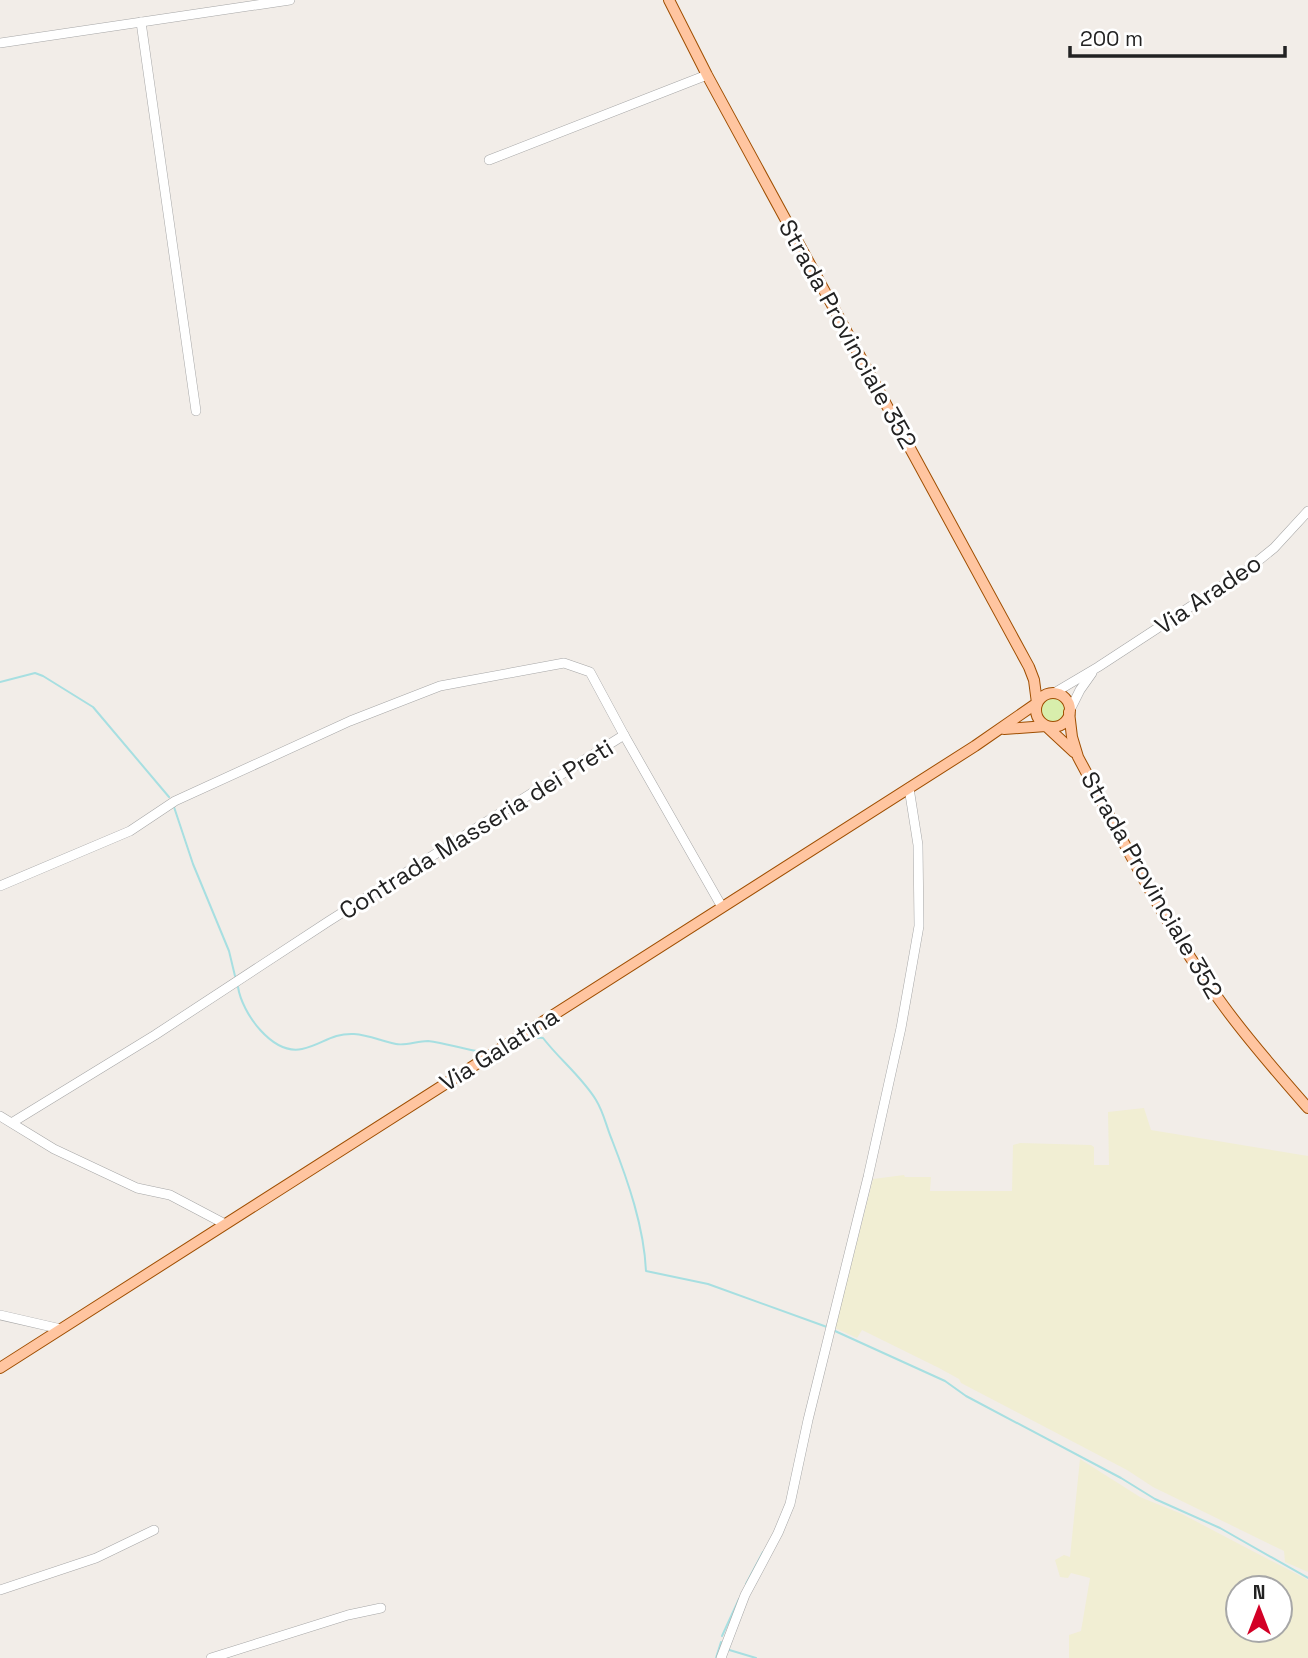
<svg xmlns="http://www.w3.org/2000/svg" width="1308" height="1658" viewBox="0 0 1308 1658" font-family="'Space Grotesk',sans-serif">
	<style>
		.farmland { fill: #f1eed3; fill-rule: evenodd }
		.grass { fill: #d8eeac }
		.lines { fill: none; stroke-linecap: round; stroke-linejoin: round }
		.stream { stroke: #a7dfe1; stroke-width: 2 }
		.minor-casing { stroke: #a6a6a6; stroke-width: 10 }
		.major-casing { stroke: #9f4e00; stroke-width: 12 }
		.minor { stroke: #fff; stroke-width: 9 }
		.major { stroke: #ffc5a0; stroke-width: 10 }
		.labels { text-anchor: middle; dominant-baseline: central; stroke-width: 6; stroke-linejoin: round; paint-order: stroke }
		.street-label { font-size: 24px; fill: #222; stroke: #fff }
	</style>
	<rect width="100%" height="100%" fill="#f2ede8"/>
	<g class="farmland">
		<path d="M1144 1108 1151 1130 1308 1156V1572L1285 1562 1284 1551 1153 1487 1127 1470 961 1383 959 1379 939 1368 862 1330 857 1338 835 1328 873 1179 904 1175 905 1177H931L930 1191H1012L1013 1145 1020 1143 1091 1145 1094 1147V1165H1109L1108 1112Z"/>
		<path d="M1080 1459 1140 1497 1182 1514 1308 1580V1658H1069V1635L1081 1631 1090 1578 1071 1573 1068 1578 1060 1577 1055 1560 1064 1555 1070 1557ZM1238 1588H1280V1630H1238Z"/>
	</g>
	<circle class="grass" cx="1052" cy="710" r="14"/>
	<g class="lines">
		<g class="stream">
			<path d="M0 682 35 673 43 676 93 707 169 797"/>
			<path d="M174 807 193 864 229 951 235 976"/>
			<path d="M238 987C242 1013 272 1055 302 1049 322 1045 331 1033 354 1034 369 1035 381 1041 396 1044 406 1046 417 1041 428 1041 445 1043 463 1049 481 1052L485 1054"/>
			<path d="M492 1060 495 1061C508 1053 526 1036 543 1038 559 1059 582 1077 596 1100 604 1113 606 1126 612 1140 628 1181 644 1227 646 1271L708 1284 827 1327"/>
			<path d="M835 1331 945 1381 966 1396 1121 1478 1155 1499 1220 1528 1308 1578"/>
			<path d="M746 1584 763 1552"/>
			<path d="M722 1636 739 1599"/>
			<path d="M726 1649 756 1658"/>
			<path d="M716 1658 721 1642"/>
		</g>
		<defs>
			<g id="minor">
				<path d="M141 22 196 411"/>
				<path d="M0 43 290 0"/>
				<path d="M489 160 707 75"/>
				<path d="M1054 693 1098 667 1248 569 1274 548 1308 511"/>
				<path d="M1069 712 1080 690 1092 673"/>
				<path d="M624 735 722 907"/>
				<path d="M0 886 130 831 175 801 350 721 440 686 564 663 590 672 624 735 329 921 155 1035 13 1122"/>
				<path d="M0 1116 54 1149 137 1188 170 1195 225 1224"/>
				<path d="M0 1315 61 1329"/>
				<path d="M0 1590 96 1558 154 1530"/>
				<path d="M211 1658 348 1615 381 1608"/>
				<path d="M721 1658 745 1595 778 1533 790 1504 808 1420 868 1177 901 1028 919 926 918 845 909 788"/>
			</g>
			<g id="major">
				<circle cx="1053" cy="710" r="17"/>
				<path d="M1069 712 1072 737 1078 757C1123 841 1167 929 1223 1005 1249 1041 1279 1075 1308 1108"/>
				<path d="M1004 729 1046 726 1074 752"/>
				<path d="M0 1368 975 746 1037 703 1034 680 1029 667 707 75 669 0"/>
			</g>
		</defs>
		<use href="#minor" class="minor-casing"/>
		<use href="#major" class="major-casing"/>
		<use href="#minor" class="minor"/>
		<use href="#major" class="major"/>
	</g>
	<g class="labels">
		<g class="street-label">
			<text transform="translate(848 334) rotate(61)">Strada Provinciale 352</text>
			<text transform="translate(1208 594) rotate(-34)">Via Aradeo</text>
			<text transform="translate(476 829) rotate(-32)">Contrada Masseria dei Preti</text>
			<text transform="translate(1152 885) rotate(60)">Strada Provinciale 352</text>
			<text transform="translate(499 1049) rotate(-32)">Via Galatina</text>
		</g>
	</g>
	<g transform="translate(1259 1609)"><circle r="33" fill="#ffffff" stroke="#a7a7a7" stroke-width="2"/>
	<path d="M0-5L12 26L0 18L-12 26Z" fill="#d30026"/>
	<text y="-10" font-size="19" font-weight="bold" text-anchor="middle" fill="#222222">N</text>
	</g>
	<path d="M1070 46v10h215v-10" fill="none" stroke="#222222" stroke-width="3.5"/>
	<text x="1080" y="46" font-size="21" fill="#222222" stroke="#ffffff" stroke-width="5" paint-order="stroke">200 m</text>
</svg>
